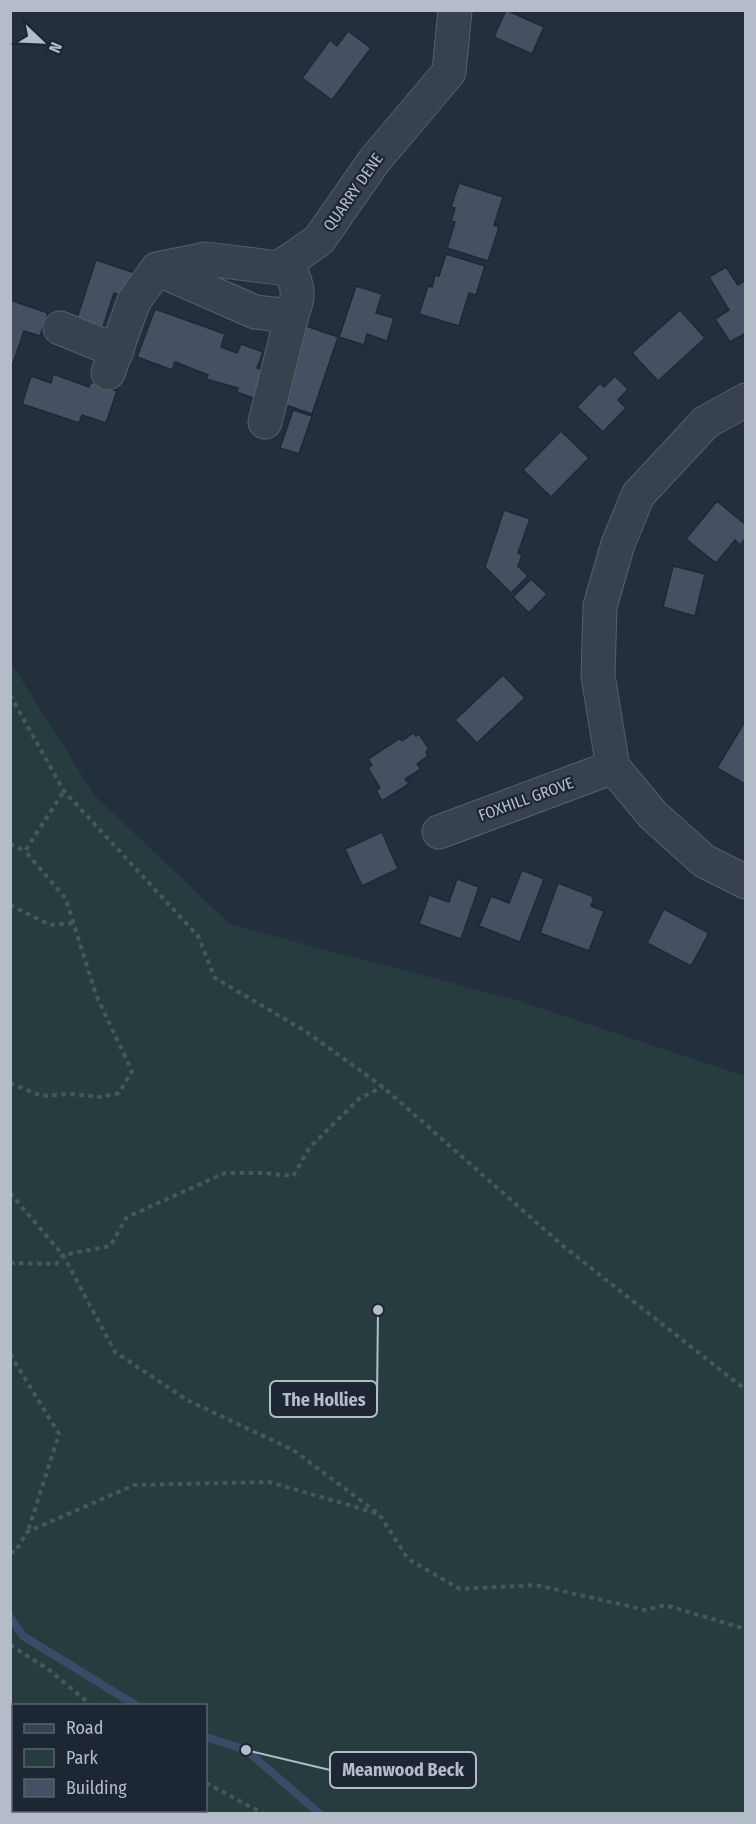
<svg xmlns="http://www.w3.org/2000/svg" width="756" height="1824" viewBox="0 0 756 1824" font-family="'Fira Sans Condensed',sans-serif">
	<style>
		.green { fill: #263c3f; fill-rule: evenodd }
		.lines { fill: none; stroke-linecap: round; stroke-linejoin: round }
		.stream { stroke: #394c67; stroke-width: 8 }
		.building { fill: #455162; stroke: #1f2835; stroke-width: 1.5 }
		.minor-casing { stroke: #565f6c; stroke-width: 35 }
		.path { stroke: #44595c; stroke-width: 4; stroke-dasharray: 4.5 4.5; stroke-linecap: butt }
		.minor { stroke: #38414e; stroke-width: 33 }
		.labels { text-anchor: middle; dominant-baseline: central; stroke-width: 4.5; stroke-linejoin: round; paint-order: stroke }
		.street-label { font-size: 16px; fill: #b4bcc9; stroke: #1d2633 }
		.leader { fill: none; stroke: #b4bcc9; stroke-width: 2 }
		.callout-dot { fill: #b4bcc9; stroke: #1d2633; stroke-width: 2 }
		.callout { fill: #1d2633; stroke: #b4bcc9; stroke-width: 2 }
		.callout-label { font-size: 18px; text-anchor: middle; font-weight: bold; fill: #b4bcc9 }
	</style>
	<rect width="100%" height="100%" fill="#242f3e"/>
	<path class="green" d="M11 663 95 796 231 925 509 998 745 1076V1813H11ZM14 1706H206V1810H14Z"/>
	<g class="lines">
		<g class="stream">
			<path d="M10 1617 23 1636 137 1706"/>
			<path d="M206 1737 246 1750 320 1814"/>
		</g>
	</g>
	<g class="building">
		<path d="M506 10 544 27 532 54 494 37Z"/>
		<path d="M348 31 371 48 332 100 302 78 330 40 337 46Z"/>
		<path d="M459 183 503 197 494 225 499 227 488 261 447 248 455 222 451 221 455 208 451 207Z"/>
		<path d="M446 254 485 266 476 295 469 293 459 326 419 314 428 286 432 287 435 275 439 276Z"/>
		<path d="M96 260 135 273 126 297 114 293 102 330 76 321Z"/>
		<path d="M726 267 738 285 746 280V333L730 342 715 319 729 310 709 277Z"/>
		<path d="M356 286 382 294 376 313 394 318 387 341 367 334 364 345 339 337Z"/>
		<path d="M10 300 48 313 40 336 24 331 11 369Z"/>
		<path d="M155 309 225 334 221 347 237 353 241 344 263 352 257 368 274 374 264 402 237 392 238 388 206 379 208 375 175 362 172 370 137 357Z"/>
		<path d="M680 310 705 338 658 381 632 353Z"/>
		<path d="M306 326 338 337 312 414 280 403Z"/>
		<path d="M53 374 89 387 91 382 117 391 106 423 82 415 79 423 22 404 31 376 51 383Z"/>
		<path d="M615 376 628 389 618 400 626 408 603 432 577 407 600 383 604 387Z"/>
		<path d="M293 410 312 416 299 454 280 448Z"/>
		<path d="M561 431 589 458 551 497 523 470Z"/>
		<path d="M717 501 746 525V538L740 545 735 540 716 563 686 539Z"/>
		<path d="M504 510 530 519 518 553 522 555 518 566 528 576 511 593 485 567Z"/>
		<path d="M673 566 705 574 695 616 663 607Z"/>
		<path d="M531 579 547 594 529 613 513 597Z"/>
		<path d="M503 675 525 698 477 743 455 720Z"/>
		<path d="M744 723 746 724 745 784 717 768Z"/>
		<path d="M413 733 416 736 419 734 429 749 426 752 428 756 417 764 421 769 405 779 409 784 382 801 376 791 380 788 368 768 372 765 368 759 400 738 402 741Z"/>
		<path d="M382 832 398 869 362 886 345 849Z"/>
		<path d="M522 870 544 879 520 942 479 926 491 896 509 903Z"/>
		<path d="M457 879 479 887 461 939 419 924 429 895 449 902Z"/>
		<path d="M558 883 594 897 591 906 604 911 589 951 540 933Z"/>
		<path d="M664 909 709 933 691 966 647 943Z"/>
	</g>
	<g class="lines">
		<defs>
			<g id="minor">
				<path d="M157 269 255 312 281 315 293 311C302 290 295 282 287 262"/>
				<path d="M60 328 117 351"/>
				<path d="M108 373 134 301 157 269 206 259 279 268 319 240 374 161 449 72 455 10"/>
				<path d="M746 400 706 422 638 495 618 544 600 606 598 676 613 767 653 815 704 861 746 882"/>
				<path d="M265 422 293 311"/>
				<path d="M439 832 613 767"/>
			</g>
		</defs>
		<use href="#minor" class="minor-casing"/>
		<g class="path">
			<path d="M10 695 64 791 198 936 215 978 305 1031 383 1087 563 1246 746 1390"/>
			<path d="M10 844 25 851 64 791"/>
			<path d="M10 905 50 925 74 923"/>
			<path d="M10 1083 41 1096 70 1094 101 1097 119 1093 132 1071 96 995 66 899 25 851"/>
			<path d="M10 1193 63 1255 115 1352 187 1400 293 1450 379 1514 408 1559 460 1589 536 1585 646 1610 665 1605 746 1629"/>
			<path d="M10 1263 56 1264 63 1255 110 1246 127 1217 225 1173H264L293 1176 310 1147 360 1098 383 1087"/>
			<path d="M10 1354 59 1434 28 1531"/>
			<path d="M10 1552H15L27 1532 134 1485 269 1482 376 1513"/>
			<path d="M10 1645 48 1669 92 1706"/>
			<path d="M10 1731 14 1735"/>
			<path d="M10 1755 14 1757"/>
			<path d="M206 1783 264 1814"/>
			<path d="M107 1810 113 1814"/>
			<path d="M81 1814 84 1810"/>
		</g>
		<use href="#minor" class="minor"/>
	</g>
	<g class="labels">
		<g class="street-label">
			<text transform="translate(353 192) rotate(-55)">QUARRY DENE</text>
			<text transform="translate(526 799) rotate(-20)">FOXHILL GROVE</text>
		</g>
	</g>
	<path class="leader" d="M378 1310L377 1399M246 1750L330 1770"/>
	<g class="callout-dot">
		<circle cx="378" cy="1310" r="6"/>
		<circle cx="246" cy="1750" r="6"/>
	</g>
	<g class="callout">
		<rect x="270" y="1381" width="107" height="36" rx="6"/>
		<rect x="330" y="1752" width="146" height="36" rx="6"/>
	</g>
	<g class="callout-label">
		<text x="324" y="1406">The Hollies</text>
		<text x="403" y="1776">Meanwood Beck</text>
	</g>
	<rect width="756" height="1824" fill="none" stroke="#b4bcc9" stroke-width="24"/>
	<rect x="12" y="1704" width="195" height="108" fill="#1d2633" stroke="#59626f" stroke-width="1.5"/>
	<rect x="24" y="1724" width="30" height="9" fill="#38414e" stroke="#59626f" stroke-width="1.5"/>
	<text x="66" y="1734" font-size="18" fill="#b4bcc9">Road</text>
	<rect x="24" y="1749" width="30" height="18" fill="#263c3f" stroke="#59626f" stroke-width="1.5"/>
	<text x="66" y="1764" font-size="18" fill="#b4bcc9">Park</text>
	<rect x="24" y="1779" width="30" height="18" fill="#455162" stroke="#59626f" stroke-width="1.5"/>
	<text x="66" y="1794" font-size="18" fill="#b4bcc9">Building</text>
	<g transform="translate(42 42) rotate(113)" stroke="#1d2633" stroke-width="4.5" paint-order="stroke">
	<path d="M0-4.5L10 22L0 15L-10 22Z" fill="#b4bcc9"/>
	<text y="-9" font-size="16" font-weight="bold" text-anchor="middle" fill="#b4bcc9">N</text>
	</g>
</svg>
